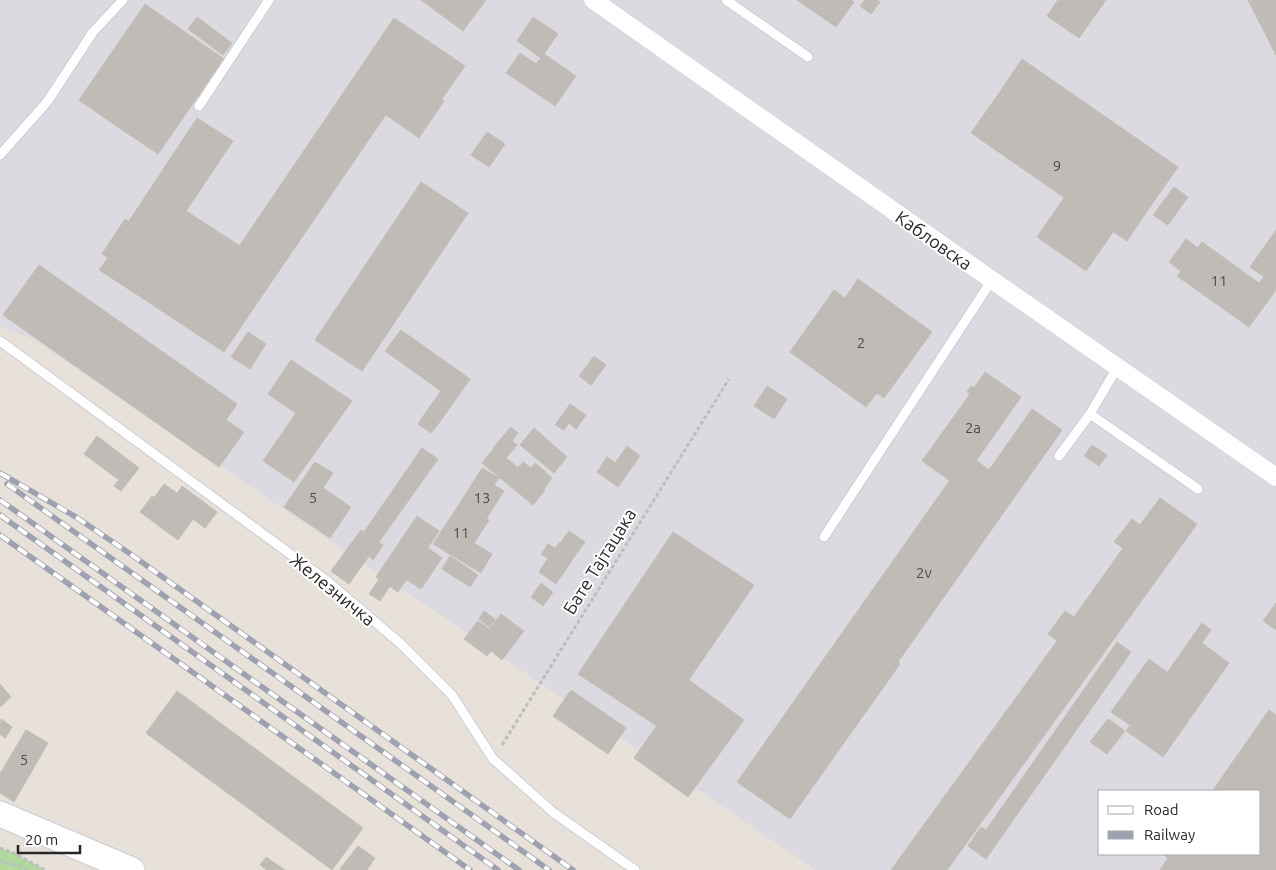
<svg xmlns="http://www.w3.org/2000/svg" width="1276" height="870" viewBox="0 0 1276 870" font-family="Ubuntu,sans-serif">
	<style>
		.industrial { fill: #dcdae1; fill-rule: evenodd }
		.green { fill: #b2d99c }
		.building { fill: #c0bbb6; stroke: #c3bdb4 }
		.lines { fill: none; stroke-linecap: round; stroke-linejoin: round }
		.lane-casing { stroke: #c8ccd7; stroke-width: 11 }
		.street-casing { stroke: #c8ccd7; stroke-width: 19 }
		.secondary-casing { stroke: #c8ccd7; stroke-width: 27 }
		.path { stroke: #bebebe; stroke-width: 3; stroke-dasharray: 4 2.5; stroke-linecap: butt }
		.lane { stroke: #fff; stroke-width: 9 }
		.street { stroke: #fff; stroke-width: 18 }
		.secondary { stroke: #fff; stroke-width: 25 }
		.rail-casing { stroke: #9ea1af; stroke-width: 5.5 }
		.rail { stroke: #fff; stroke-width: 4; stroke-dasharray: 11; stroke-linecap: butt }
		.labels { text-anchor: middle; dominant-baseline: central; stroke-width: 4; stroke-linejoin: round; paint-order: stroke }
		.number-label { font-size: 15px; fill: #4d4c4b }
		.street-label { font-size: 18px; fill: #272727; stroke: #fff }
	</style>
	<rect width="100%" height="100%" fill="#e8e1da"/>
	<path class="industrial" d="M0 0H1257L1276 28V870H816L34 340 0 326ZM1100 791H1260V854H1100Z"/>
	<path class="green" d="M0 848 14 853 45 870H0Z"/>
	<g class="building">
		<path d="M421 0H486L463 31Z"/>
		<path d="M797 0H851L854 2 836 27Z"/>
		<path d="M865 0H877L880 2 871 14 860 6Z"/>
		<path d="M1058 0H1106L1079 38 1047 16Z"/>
		<path d="M1248 0H1276V55Z"/>
		<path d="M145 4 175 25 109 121 79 100Z"/>
		<path d="M197 17 232 43 223 55 188 29Z"/>
		<path d="M533 17 558 34 541 58 517 41Z"/>
		<path d="M394 18 465 66 442 99 411 78 266 290 227 264Z"/>
		<path d="M175 25 224 59 158 154 109 121Z"/>
		<path d="M520 53 536 64 544 54 576 76 555 106 506 73Z"/>
		<path d="M1022 59 1178 167 1152 204 997 96Z"/>
		<path d="M411 78 444 101 419 138 386 115Z"/>
		<path d="M997 96 1152 204 1127 241 971 133Z"/>
		<path d="M197 118 233 141 164 244 129 221Z"/>
		<path d="M487 132 505 144 489 167 471 155Z"/>
		<path d="M421 182 468 213 362 371 315 340Z"/>
		<path d="M1174 187 1188 197 1168 225 1153 215Z"/>
		<path d="M1064 198 1113 232 1086 271 1037 237Z"/>
		<path d="M186 211 240 246 227 264 174 229Z"/>
		<path d="M125 219 164 244 133 292 99 270 108 258 102 254Z"/>
		<path d="M174 229 266 290 224 352 133 292Z"/>
		<path d="M1276 230V285L1250 267Z"/>
		<path d="M1186 239 1198 248 1202 242 1259 283 1264 277 1276 285V290L1249 327 1177 276 1181 271 1169 262Z"/>
		<path d="M39 265 237 404 202 455 3 315Z"/>
		<path d="M858 279 932 332 884 398 877 393 866 407 790 352 834 290 845 298Z"/>
		<path d="M401 330 470 379 442 419 428 409 441 391 385 351Z"/>
		<path d="M248 332 266 344 250 369 231 357Z"/>
		<path d="M594 356 606 365 591 385 579 376Z"/>
		<path d="M291 360 352 401 294 482 263 461 296 413 268 394Z"/>
		<path d="M985 372 1021 397 976 461 970 456 952 482 922 461 970 394 967 392 971 386 974 388Z"/>
		<path d="M767 386 787 399 774 419 754 406Z"/>
		<path d="M570 404 586 415 576 429 569 423 564 430 555 425Z"/>
		<path d="M428 409 442 419 431 433 418 424Z"/>
		<path d="M1032 409 1062 430 898 662 900 664 790 819 737 782 950 480 952 482 970 456 989 470Z"/>
		<path d="M226 420 244 432 219 467 202 455Z"/>
		<path d="M511 427 518 433 512 441 517 445 506 458 493 448Z"/>
		<path d="M534 428 567 457 554 473 520 445Z"/>
		<path d="M97 436 139 468 121 491 114 486 119 480 84 454Z"/>
		<path d="M1092 445 1107 455 1099 466 1084 456Z"/>
		<path d="M627 446 640 456 618 487 597 472 607 457 615 463Z"/>
		<path d="M422 448 438 459 379 542 364 532Z"/>
		<path d="M494 448 545 490 533 505 482 463Z"/>
		<path d="M315 462 333 473 323 488 351 507 330 538 284 507Z"/>
		<path d="M523 462 531 468 526 474 518 468Z"/>
		<path d="M535 463 546 472 536 483 526 474Z"/>
		<path d="M482 468 499 478 494 485 504 491 486 519 460 503Z"/>
		<path d="M545 472 552 478 544 489 536 483Z"/>
		<path d="M164 484 177 493 171 503 175 505 171 510 154 498Z"/>
		<path d="M182 486 217 512 205 528 171 503Z"/>
		<path d="M152 496 171 510 159 526 140 512Z"/>
		<path d="M1160 498 1197 524 947 870H891L1057 641 1048 634 1065 611 1074 617 1123 548 1114 542 1132 519 1140 525Z"/>
		<path d="M460 503 489 520 474 543 492 554 481 573 433 544Z"/>
		<path d="M175 505 193 519 178 540 159 526Z"/>
		<path d="M417 516 439 531 398 592 376 577Z"/>
		<path d="M361 530 383 545 373 560 369 556 349 584 331 571Z"/>
		<path d="M569 531 585 542 577 553 561 542Z"/>
		<path d="M673 532 754 585 657 726 578 674Z"/>
		<path d="M560 542 577 553 556 584 539 572 548 558 541 554 548 544 555 548Z"/>
		<path d="M428 548 442 558 421 589 406 579Z"/>
		<path d="M450 556 478 575 470 587 442 569Z"/>
		<path d="M379 579 390 586 380 601 369 594Z"/>
		<path d="M541 583 553 592 543 606 531 597Z"/>
		<path d="M1276 603V630L1263 621Z"/>
		<path d="M484 611 495 619 489 627 479 619Z"/>
		<path d="M501 614 524 631 502 660 491 651 487 656 464 639 478 621 489 629Z"/>
		<path d="M1202 623 1211 630 1135 737 1126 731Z"/>
		<path d="M1117 642 1131 652 986 859 968 846 981 827 986 830Z"/>
		<path d="M1202 643 1229 663 1163 757 1135 737Z"/>
		<path d="M1149 659 1167 672 1130 725 1111 712Z"/>
		<path d="M689 680 744 720 688 797 634 758Z"/>
		<path d="M0 684 11 697 0 707Z"/>
		<path d="M571 690 626 728 608 754 553 716Z"/>
		<path d="M177 691 363 828 332 870 146 733Z"/>
		<path d="M1269 710 1276 715V833L1260 822V791L1213 790Z"/>
		<path d="M1 719 12 727 5 738 0 734Z"/>
		<path d="M1108 719 1125 731 1107 754 1090 742Z"/>
		<path d="M26 730 48 743 14 802 0 793V774Z"/>
		<path d="M1260 822 1276 833V870H1261L1237 854H1260Z"/>
		<path d="M358 846 375 858 367 870H342L340 869Z"/>
		<path d="M1163 854H1237L1261 870H1160L1168 858Z"/>
		<path d="M266 857 285 870H267L260 865Z"/>
	</g>
	<g class="lines">
		<defs>
			<g id="lane">
				<path d="M726 0 808 57"/>
				<path d="M199 106 269 0"/>
				<path d="M0 155 47 102 93 32 123 0"/>
				<path d="M0 341 327 581 400 643 452 695 493 759 554 813 635 870"/>
				<path d="M1090 414 1198 489"/>
				<path d="M1059 456 1090 414 1118 366"/>
				<path d="M824 537 992 280"/>
			</g>
			<path id="street" d="M593 0 992 280 1276 477"/>
			<path id="secondary" d="M0 814 132 870"/>
		</defs>
		<use href="#lane" class="lane-casing"/>
		<use href="#street" class="street-casing"/>
		<use href="#secondary" class="secondary-casing"/>
		<g class="path">
			<path d="M502 745 729 379"/>
			<path d="M0 848 14 853 45 870"/>
			<path d="M0 861 20 866 27 870"/>
		</g>
		<use href="#lane" class="lane"/>
		<use href="#street" class="street"/>
		<use href="#secondary" class="secondary"/>
		<defs>
			<g id="rail">
				<path d="M0 473 76 517 129 553 573 870"/>
				<path d="M7 484 549 870"/>
				<path d="M0 500 519 870"/>
				<path d="M0 515 498 870"/>
				<path d="M0 535 470 870"/>
			</g>
		</defs>
		<use href="#rail" class="rail-casing"/>
		<use href="#rail" class="rail"/>
	</g>
	<g class="labels">
		<g class="number-label">
			<text x="1057" y="165">9</text>
			<text x="1219" y="280">11</text>
			<text x="861" y="342">2</text>
			<text x="973" y="427">2a</text>
			<text x="313" y="497">5</text>
			<text x="482" y="497">13</text>
			<text x="461" y="532">11</text>
			<text x="924" y="572">2v</text>
			<text x="24" y="759">5</text>
		</g>
		<g class="street-label">
			<text transform="translate(934 240) rotate(35)">Кабловска</text>
			<text transform="translate(599 561) rotate(-58)">Бате Тајтацака</text>
			<text transform="translate(333 589) rotate(39)">Железничка</text>
		</g>
	</g>
	<rect x="1098" y="790" width="162" height="65" fill="#ffffff" stroke="#a9a9a9"/>
	<rect x="1108" y="806" width="25" height="8" fill="#ffffff" stroke="#a9a9a9"/>
	<text x="1144" y="815" font-size="15" fill="#272727">Road</text>
	<rect x="1108" y="831" width="25" height="8" fill="#9ea1af" stroke="#a9a9a9"/>
	<text x="1144" y="840" font-size="15" fill="#272727">Railway</text>
	<path d="M18 845v8h62v-8" fill="none" stroke="#272727" stroke-width="2.5"/>
	<text x="25" y="845" font-size="15" fill="#272727" stroke="#ffffff" stroke-width="4" paint-order="stroke">20 m</text>
</svg>
